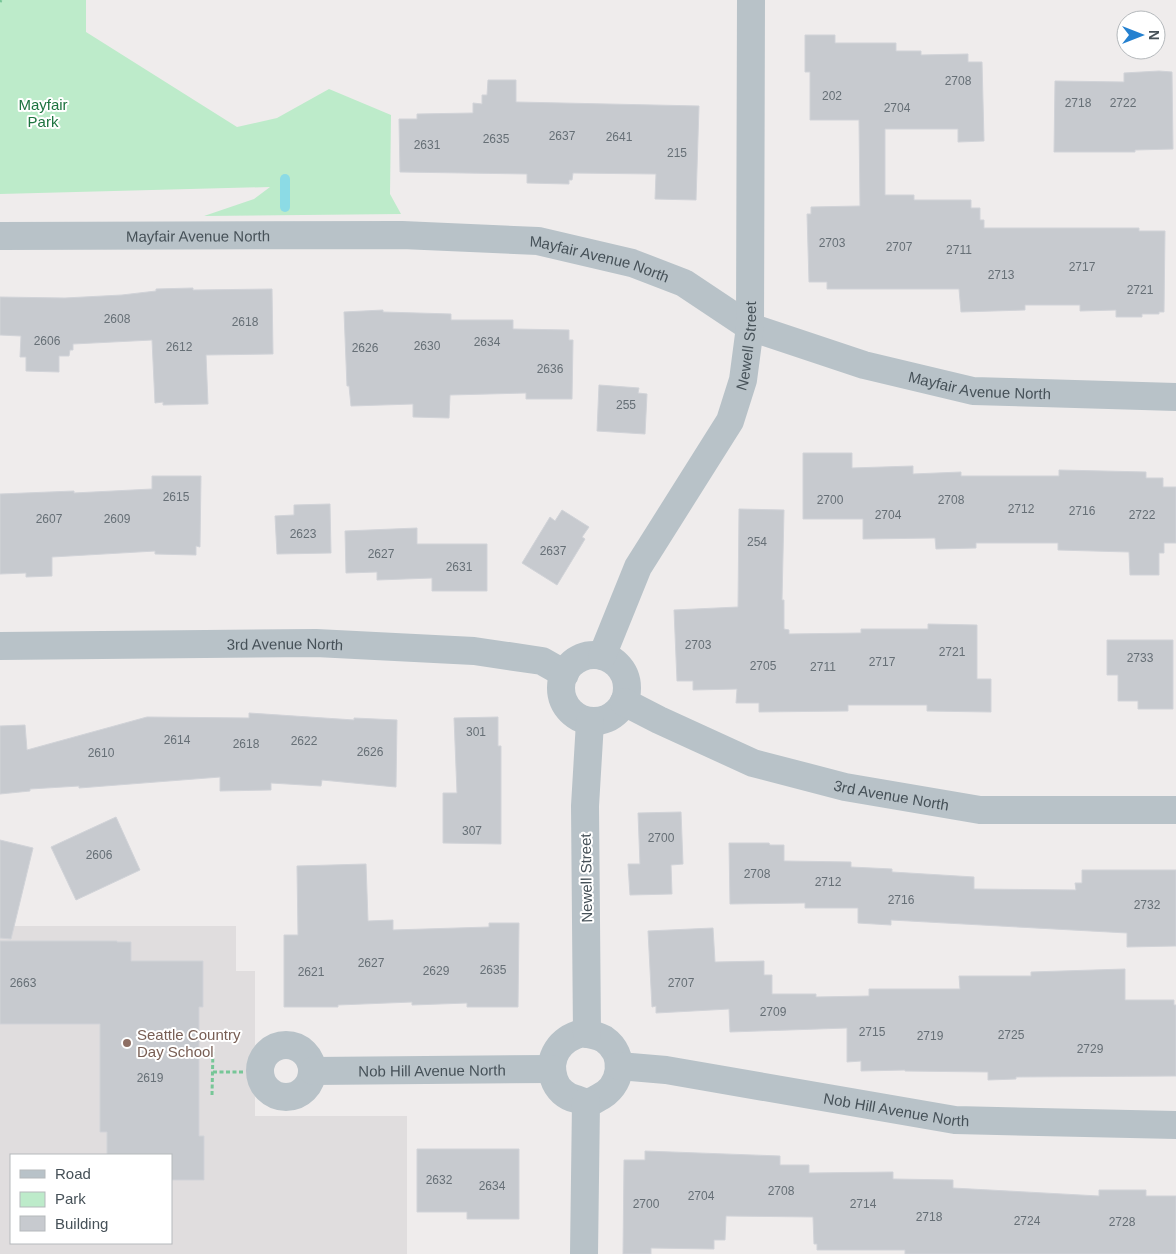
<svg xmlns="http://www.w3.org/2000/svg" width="1176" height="1254" viewBox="0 0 1176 1254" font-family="Helvetica,sans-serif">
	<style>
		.education { fill: #e0ddde; fill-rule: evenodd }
		.green { fill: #bdebca }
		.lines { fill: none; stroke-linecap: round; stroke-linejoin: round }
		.stream { stroke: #8cdbe5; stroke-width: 10 }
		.building { fill: #c7cacf; stroke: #d1d3d8 }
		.path { stroke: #77c697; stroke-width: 3; stroke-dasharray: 4 2.5; stroke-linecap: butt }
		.minor { stroke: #b8c2c8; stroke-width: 28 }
		.education-dot { fill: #8d6e63; stroke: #fff; stroke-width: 2 }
		.labels { text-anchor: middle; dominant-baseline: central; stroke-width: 4; stroke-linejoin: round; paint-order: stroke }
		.number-label { font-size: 12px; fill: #666f76 }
		.park-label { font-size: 15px; fill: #1d733f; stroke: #fff }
		.street-label { font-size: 15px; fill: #465158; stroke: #fff }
		.education-label { font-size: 15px; fill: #785e54; stroke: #fff; text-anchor: start }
	</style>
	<rect width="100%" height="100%" fill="#efecec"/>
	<path class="education" d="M0 926H236V971H255V1116H407V1254H0ZM11 1155H171V1243H11Z"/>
	<path class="green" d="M0 0H86V32L237 127 277 118 329 89 391 115 390 194 401 214 204 216 254 199 270 187 0 194Z"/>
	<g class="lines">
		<path class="stream" d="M285 179V207"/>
	</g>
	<g class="building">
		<path d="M805 35H835V43H896V51H921V55L968 54V62H982L984 141 958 142V129H885V195H914V200H971V208H980V220H984V228H1139V231H1165L1164 312H1159V314H1142V317H1116V310L1080 311V305H1025V310L961 312 959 289H827V282H809L807 214H811V207L860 206 859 120H810V72H805Z"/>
		<path d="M1159 71 1172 72 1173 149 1135 150V152H1054L1055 81 1124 82V73Z"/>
		<path d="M488 80H516V102L699 106 696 200 655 199 656 174 573 173 572 180H569V184L527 183V174L400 172 399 119H417V114L473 113V103L482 104V95H487Z"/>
		<path d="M193 288V290L272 289 273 354 206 355 208 404 163 405V402L155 403 152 340 73 344V350H70L69 356H59V372L26 371V357H20L21 336 0 335V297L65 298 122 295 156 291V289Z"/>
		<path d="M383 310V312L451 314V320H513V329L569 330V340H573L572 399H526V393L450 395 449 418 413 417V404L351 406 349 386H347L344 312Z"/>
		<path d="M599 385 639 388 638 393 647 394 645 434 597 431Z"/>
		<path d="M803 453H852V468L913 466V474L961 472V476H1059V470L1146 472V478H1163V487H1176V543H1164V553H1159V575H1130L1129 552 1058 550V543H976V548L936 549 935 538 863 539V519H803Z"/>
		<path d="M152 476H201L200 547 196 546V555L155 554V551L52 557V576L26 577V573L0 574V494L74 491V493L152 489Z"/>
		<path d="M330 504 331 553 277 554 275 516 294 515V505Z"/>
		<path d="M739 509 784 510 782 600H784V629L789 630V634L861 633V629H928V624L977 625V679H991V712L927 711V705H848V711L759 712V703H736L737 689 693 690V681H677L674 610 738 607Z"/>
		<path d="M562 510 589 527 582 537 585 539 557 585 522 563 550 517 555 521Z"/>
		<path d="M417 528V544H487V591H432V578L377 580V572L346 573 345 531Z"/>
		<path d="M1107 640H1173V709H1138V701H1118V675H1107Z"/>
		<path d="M249 713 354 720V718L397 720 396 787 322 780 321 786 271 783V790L220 791V777L79 788V786L30 789V791L0 794V726L25 725 27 750 147 717 249 718Z"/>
		<path d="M498 717V746H501V844L443 843V793H457L454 718Z"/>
		<path d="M681 812 683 864 671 865 672 894 630 895 628 864H640L638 813Z"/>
		<path d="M116 817 140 870 76 900 51 847Z"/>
		<path d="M0 840 33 848 11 939 0 938Z"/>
		<path d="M729 843H769L770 845H784V861L851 862V867L892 869V872L974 877V889L1076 890 1075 883H1082V870H1176V946L1127 947V933L891 920V925L858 923V908H805V903L730 904Z"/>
		<path d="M366 864 368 921 393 920V930L489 927V923H519L518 1007H467V1003L412 1005V1002L338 1005V1007H284V935H298L297 866Z"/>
		<path d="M713 928 715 962 764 961V975H772V994H816V997L869 996V989H960L959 976H1031V972L1125 969V1000H1174V1005H1176V1076L1016 1077V1079L988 1080V1072L905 1071V1070L861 1071V1061L847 1062V1028L730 1032 729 1009 656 1013V1006L652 1007 648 931Z"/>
		<path d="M0 941H117V942H131V961H203V1007H199V1136H204V1180H171V1155H107V1132H100V1024H0Z"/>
		<path d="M417 1149H519V1219H467V1212H417Z"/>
		<path d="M645 1151 780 1156V1165H809V1173L893 1172V1179L953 1180V1188L1099 1196V1190H1146V1196H1176V1254H905V1250H817V1244H814L813 1217 726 1216 725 1240H714V1249L651 1248V1254H623L624 1160H645Z"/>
	</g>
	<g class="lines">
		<g class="path">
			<path d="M0 2 1 0"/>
			<path d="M213 1072H243"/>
			<path d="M212 1095 213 1049"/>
		</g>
		<g class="minor">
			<path id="s1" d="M0 236 402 235 538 241 632 263 684 283 750 327 864 365 973 391 1176 397"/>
			<path id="s2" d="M0 646 316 643 474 651 542 661 565 674"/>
			<circle cx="594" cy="688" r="33"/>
			<path id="s3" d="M602 656 638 567 730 421 743 380 750 327 751 0"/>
			<path id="s4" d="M624 702 659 720 753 763 845 787 980 810H1176"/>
			<path d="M582 1033C589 1034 597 1035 604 1039 627 1055 622 1087 598 1098 595 1100 590 1102 587 1102 584 1102 579 1100 576 1099 566 1097 557 1089 554 1079 547 1057 560 1039 582 1033Z"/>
			<path d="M587 1034 585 806 590 722"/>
			<circle cx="286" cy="1071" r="26"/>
			<path id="s5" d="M619 1066 666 1070 955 1120 1176 1125"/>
			<path id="s6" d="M313 1071 552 1069"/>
			<path d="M584 1254 586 1102"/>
		</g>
	</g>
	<circle class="education-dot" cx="127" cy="1043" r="5"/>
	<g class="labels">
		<g class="number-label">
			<text x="958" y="81">2708</text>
			<text x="832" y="96">202</text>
			<text x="1078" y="103">2718</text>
			<text x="1123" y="103">2722</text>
			<text x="897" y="108">2704</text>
			<text x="562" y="136">2637</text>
			<text x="619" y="137">2641</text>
			<text x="496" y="139">2635</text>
			<text x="427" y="145">2631</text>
			<text x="677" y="153">215</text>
			<text x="832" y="243">2703</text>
			<text x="899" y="247">2707</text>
			<text x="959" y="250">2711</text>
			<text x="1082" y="267">2717</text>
			<text x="1001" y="275">2713</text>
			<text x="1140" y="290">2721</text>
			<text x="117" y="319">2608</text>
			<text x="245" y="322">2618</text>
			<text x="47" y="341">2606</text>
			<text x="487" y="342">2634</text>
			<text x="427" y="346">2630</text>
			<text x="179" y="347">2612</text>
			<text x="365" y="348">2626</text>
			<text x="550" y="369">2636</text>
			<text x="626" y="405">255</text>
			<text x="176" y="497">2615</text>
			<text x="830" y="500">2700</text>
			<text x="951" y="500">2708</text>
			<text x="1021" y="509">2712</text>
			<text x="1082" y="511">2716</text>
			<text x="888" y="515">2704</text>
			<text x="1142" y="515">2722</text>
			<text x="49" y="519">2607</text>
			<text x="117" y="519">2609</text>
			<text x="303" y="534">2623</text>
			<text x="757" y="542">254</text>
			<text x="553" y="551">2637</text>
			<text x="381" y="554">2627</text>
			<text x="459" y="567">2631</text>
			<text x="698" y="645">2703</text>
			<text x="952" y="652">2721</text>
			<text x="1140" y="658">2733</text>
			<text x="882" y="662">2717</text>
			<text x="763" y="666">2705</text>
			<text x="823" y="667">2711</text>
			<text x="476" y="732">301</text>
			<text x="177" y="740">2614</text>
			<text x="304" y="741">2622</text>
			<text x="246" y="744">2618</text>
			<text x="370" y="752">2626</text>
			<text x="101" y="753">2610</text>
			<text x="472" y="831">307</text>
			<text x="661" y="838">2700</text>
			<text x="99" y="855">2606</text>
			<text x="757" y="874">2708</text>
			<text x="828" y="882">2712</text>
			<text x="901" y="900">2716</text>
			<text x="1147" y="905">2732</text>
			<text x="371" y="963">2627</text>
			<text x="493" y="970">2635</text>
			<text x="436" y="971">2629</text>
			<text x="311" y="972">2621</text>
			<text x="23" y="983">2663</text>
			<text x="681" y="983">2707</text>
			<text x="773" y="1012">2709</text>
			<text x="872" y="1032">2715</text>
			<text x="1011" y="1035">2725</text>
			<text x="930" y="1036">2719</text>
			<text x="1090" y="1049">2729</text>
			<text x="150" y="1078">2619</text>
			<text x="439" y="1180">2632</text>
			<text x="492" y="1186">2634</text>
			<text x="781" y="1191">2708</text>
			<text x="701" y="1196">2704</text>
			<text x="646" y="1204">2700</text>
			<text x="863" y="1204">2714</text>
			<text x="929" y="1217">2718</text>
			<text x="1027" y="1221">2724</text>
			<text x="1122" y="1222">2728</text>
		</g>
		<g class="park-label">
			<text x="43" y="104">Mayfair<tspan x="43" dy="17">Park</tspan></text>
		</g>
		<g class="street-label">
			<text stroke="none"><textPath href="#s1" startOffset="198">Mayfair Avenue North</textPath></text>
			<text stroke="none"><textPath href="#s1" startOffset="602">Mayfair Avenue North</textPath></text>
			<text stroke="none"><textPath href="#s3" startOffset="346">Newell Street</textPath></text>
			<text stroke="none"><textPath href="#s1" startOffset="1008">Mayfair Avenue North</textPath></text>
			<text stroke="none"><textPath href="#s2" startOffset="285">3rd Avenue North</textPath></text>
			<text stroke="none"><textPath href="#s4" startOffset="285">3rd Avenue North</textPath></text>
			<text transform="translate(586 878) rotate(-91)">Newell Street</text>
			<text stroke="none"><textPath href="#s6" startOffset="119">Nob Hill Avenue North</textPath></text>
			<text stroke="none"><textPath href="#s5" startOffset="281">Nob Hill Avenue North</textPath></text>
		</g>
		<g class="education-label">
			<text x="137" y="1034">Seattle Country<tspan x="137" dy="17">Day School</tspan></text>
		</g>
	</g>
	<rect x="10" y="1154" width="162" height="90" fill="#ffffff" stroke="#b5b9bc"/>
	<rect x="20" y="1170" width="25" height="8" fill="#b8c2c8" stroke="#b5b9bc"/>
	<text x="55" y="1179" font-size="15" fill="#465158">Road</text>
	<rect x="20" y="1192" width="25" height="15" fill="#bdebca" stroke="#b5b9bc"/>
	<text x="55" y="1204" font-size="15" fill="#465158">Park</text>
	<rect x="20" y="1216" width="25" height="15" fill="#c7cacf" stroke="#b5b9bc"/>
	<text x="55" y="1229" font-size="15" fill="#465158">Building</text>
	<g transform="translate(1141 35) rotate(90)"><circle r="24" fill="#ffffff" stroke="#b5b9bc"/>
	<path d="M0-4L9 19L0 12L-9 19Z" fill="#2581d0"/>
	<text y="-8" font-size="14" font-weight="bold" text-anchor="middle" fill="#465158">N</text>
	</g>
</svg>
